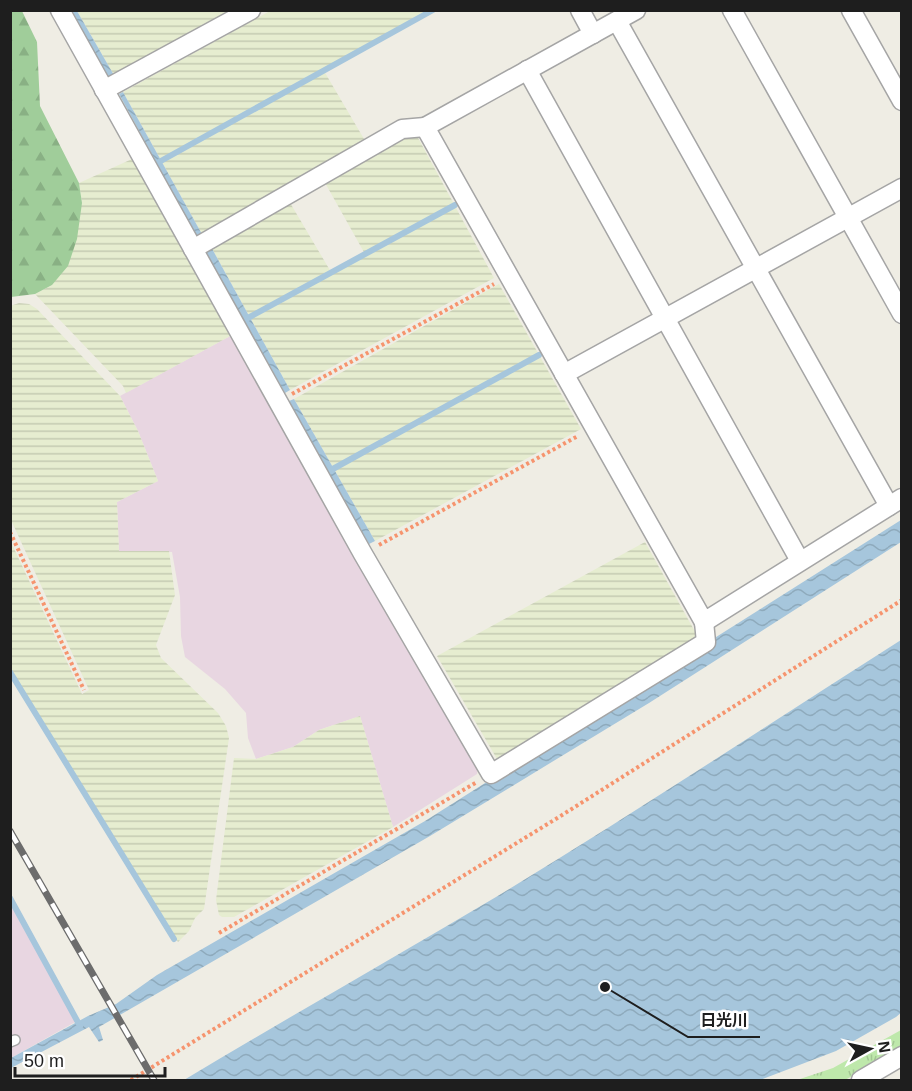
<svg xmlns="http://www.w3.org/2000/svg" width="912" height="1091" viewBox="0 0 912 1091" font-family="Helvetica,'Noto Sans JP',sans-serif">
	<style>
		.industrial { fill: #e8d6e1 }
		.farmland { fill: url(#farmland-rules) }
		.grass { fill: url(#grass-tufts) }
		.forest { fill: url(#forest-firs) }
		.water { fill: url(#water-waves) }
		.lines { fill: none; stroke-linecap: round; stroke-linejoin: round }
		.stream { stroke: #a6c6dc; stroke-width: 6 }
		.lane-casing { stroke: #a5a5a5; stroke-width: 12 }
		.street-casing { stroke: #a5a5a5; stroke-width: 21 }
		.path { stroke: #f6946e; stroke-width: 4; stroke-dasharray: 3 3; stroke-linecap: butt }
		.lane { stroke: #fff; stroke-width: 9 }
		.street { stroke: #fff; stroke-width: 18 }
		.rail-casing { stroke: #6c6c6c; stroke-width: 7 }
		.rail { stroke: #fff; stroke-width: 4.5; stroke-dasharray: 14; stroke-linecap: butt }
		.leader { fill: none; stroke: #1e1e1e; stroke-width: 2 }
		.callout-dot { fill: #1e1e1e; stroke: #fff; stroke-width: 2 }
		.callout-label { font-size: 16px; text-anchor: middle; font-weight: bold; fill: #1e1e1e; stroke: #fff; stroke-width: 5; stroke-linejoin: round; paint-order: stroke }
	</style>
	<defs>
		<pattern id="farmland-rules" width="6" height="5" patternUnits="userSpaceOnUse" patternTransform="scale(1.5)"><rect width="6" height="5" fill="#e6edd0"/><path d="M0 2.5h6" fill="none" stroke="#c5cbb2"/></pattern>
		<pattern id="grass-tufts" width="24" height="20" patternUnits="userSpaceOnUse" patternTransform="scale(1.5)"><rect width="24" height="20" fill="#bee8ab"/><path d="M3 7l-1-3M5 7V3M7 7l1-3M15 17l-1-3M17 17v-4M19 17l1-3" fill="none" stroke="#a3c793"/></pattern>
		<pattern id="forest-firs" width="22" height="20" patternUnits="userSpaceOnUse" patternTransform="scale(1.5)"><rect width="22" height="20" fill="#a0cd9a"/><path d="M5 1l3.5 6h-7zM16 11l3.5 6h-7z" fill="#89b084"/></pattern>
		<pattern id="water-waves" width="16" height="10" patternUnits="userSpaceOnUse" patternTransform="scale(1.5)"><rect width="16" height="10" fill="#a6c6dc"/><path d="M0 5q4-4 8 0t8 0" fill="none" stroke="#8eaabc"/></pattern>
	</defs>
	<rect width="100%" height="100%" fill="#efede4"/>
	<g class="industrial">
		<path d="M232 335 478 766 477 774 393 827 360 716 319 730 293 747 256 759 248 738 246 713 225 689 185 657 181 636 180 597 172 552 119 551 117 502 158 481 138 431 120 396Z"/>
		<path d="M10 898 77 1021 11 1058H10Z"/>
	</g>
	<g class="farmland">
		<path d="M77 11H236L115 77Z"/>
		<path d="M270 11H433L324 71 367 144 203 236 123 92Z"/>
		<path d="M416 134 494 278 290 390 210 245 289 201 331 272 365 254 324 181 402 136Z"/>
		<path d="M132 159 232 335 126 393 123 386 35 294 52 285 82 203 79 183Z"/>
		<path d="M499 284 581 429 375 541 294 399Z"/>
		<path d="M19 303 29 304 37 309 120 396 138 431 158 481 117 502 119 551H169L175 595 156 645 161 658 218 713 226 726 229 738 204 909 195 918 189 931 178 942 11 672V542L82 694 89 690 11 520 10 306Z"/>
		<path d="M645 542 703 646 504 771 437 656Z"/>
		<path d="M360 716 393 827 234 917H222L219 915 216 900 234 758 256 759 293 747 319 730Z"/>
	</g>
	<path class="grass" d="M901 1030V1050L845 1080H797L833 1068Z"/>
	<path class="forest" d="M22 11 37 42 40 106 79 183 82 203 77 239 68 266 52 285 35 294 11 297 10 11Z"/>
	<g class="water">
		<path d="M71 11H77L115 77 110 80Z"/>
		<path d="M123 92 203 236 198 239 119 94Z"/>
		<path d="M210 245 290 390 285 393 204 249Z"/>
		<path d="M294 399 375 541 369 544 289 401Z"/>
		<path d="M901 520V542L649 703 430 836 99 1027 103 1040 99 1042 89 1027 11 1068V1058L88 1016 116 1004 157 975 425 821Z"/>
		<path d="M901 640 902 1012 896 1017 836 1051 760 1080H184C287 1018 392 959 496 897 633 814 766 726 901 640Z"/>
	</g>
	<g class="lines">
		<g class="stream">
			<path d="M159 162 433 10"/>
			<path d="M246 319 455 205"/>
			<path d="M331 470 539 355"/>
			<path d="M10 672 174 939"/>
			<path d="M10 898 80 1026"/>
		</g>
		<defs>
			<path id="lane" d="M10 1042 15 1040"/>
			<g id="street">
				<path d="M60 10 363 554 491 774 706 642 704 622"/>
				<path d="M580 10 593 34"/>
				<path d="M636 10 425 127 704 622 902 498"/>
				<path d="M732 10 902 314"/>
				<path d="M851 10 902 101"/>
				<path d="M617 21 889 506"/>
				<path d="M527 70 800 561"/>
				<path d="M104 90 251 10"/>
				<path d="M193 249 402 129 425 127"/>
				<path d="M564 374 902 188"/>
				<path d="M861 1080 902 1056"/>
			</g>
		</defs>
		<use href="#lane" class="lane-casing"/>
		<use href="#street" class="street-casing"/>
		<g class="path">
			<path d="M292 394 494 284"/>
			<path d="M10 532 84 690"/>
			<path d="M379 545 578 436"/>
			<path d="M219 933 477 782"/>
			<path d="M131 1080 559 817 902 600"/>
		</g>
		<use href="#lane" class="lane"/>
		<use href="#street" class="street"/>
		<defs>
			<path id="rail" d="M10 831 154 1080"/>
		</defs>
		<use href="#rail" class="rail-casing"/>
		<use href="#rail" class="rail"/>
	</g>
	<path class="leader" d="M605 987L688 1037H760"/>
	<circle class="callout-dot" cx="605" cy="987" r="6"/>
	<g class="callout-label">
		<text x="724" y="1026">日光川</text>
	</g>
	<rect width="912" height="1091" fill="none" stroke="#1e1e1e" stroke-width="24"/>
	<g transform="translate(870 1049) rotate(82)" stroke="#ffffff" stroke-width="4.5" paint-order="stroke">
	<path d="M0-4.5L10 22L0 15L-10 22Z" fill="#1e1e1e"/>
	<text y="-9" font-size="16" font-weight="bold" text-anchor="middle" fill="#1e1e1e">N</text>
	</g>
	<path d="M15 1067v9h150v-9" fill="none" stroke="#1e1e1e" stroke-width="3"/>
	<text x="24" y="1067" font-size="18" fill="#1e1e1e" stroke="#ffffff" stroke-width="4.5" paint-order="stroke">50 m</text>
</svg>
